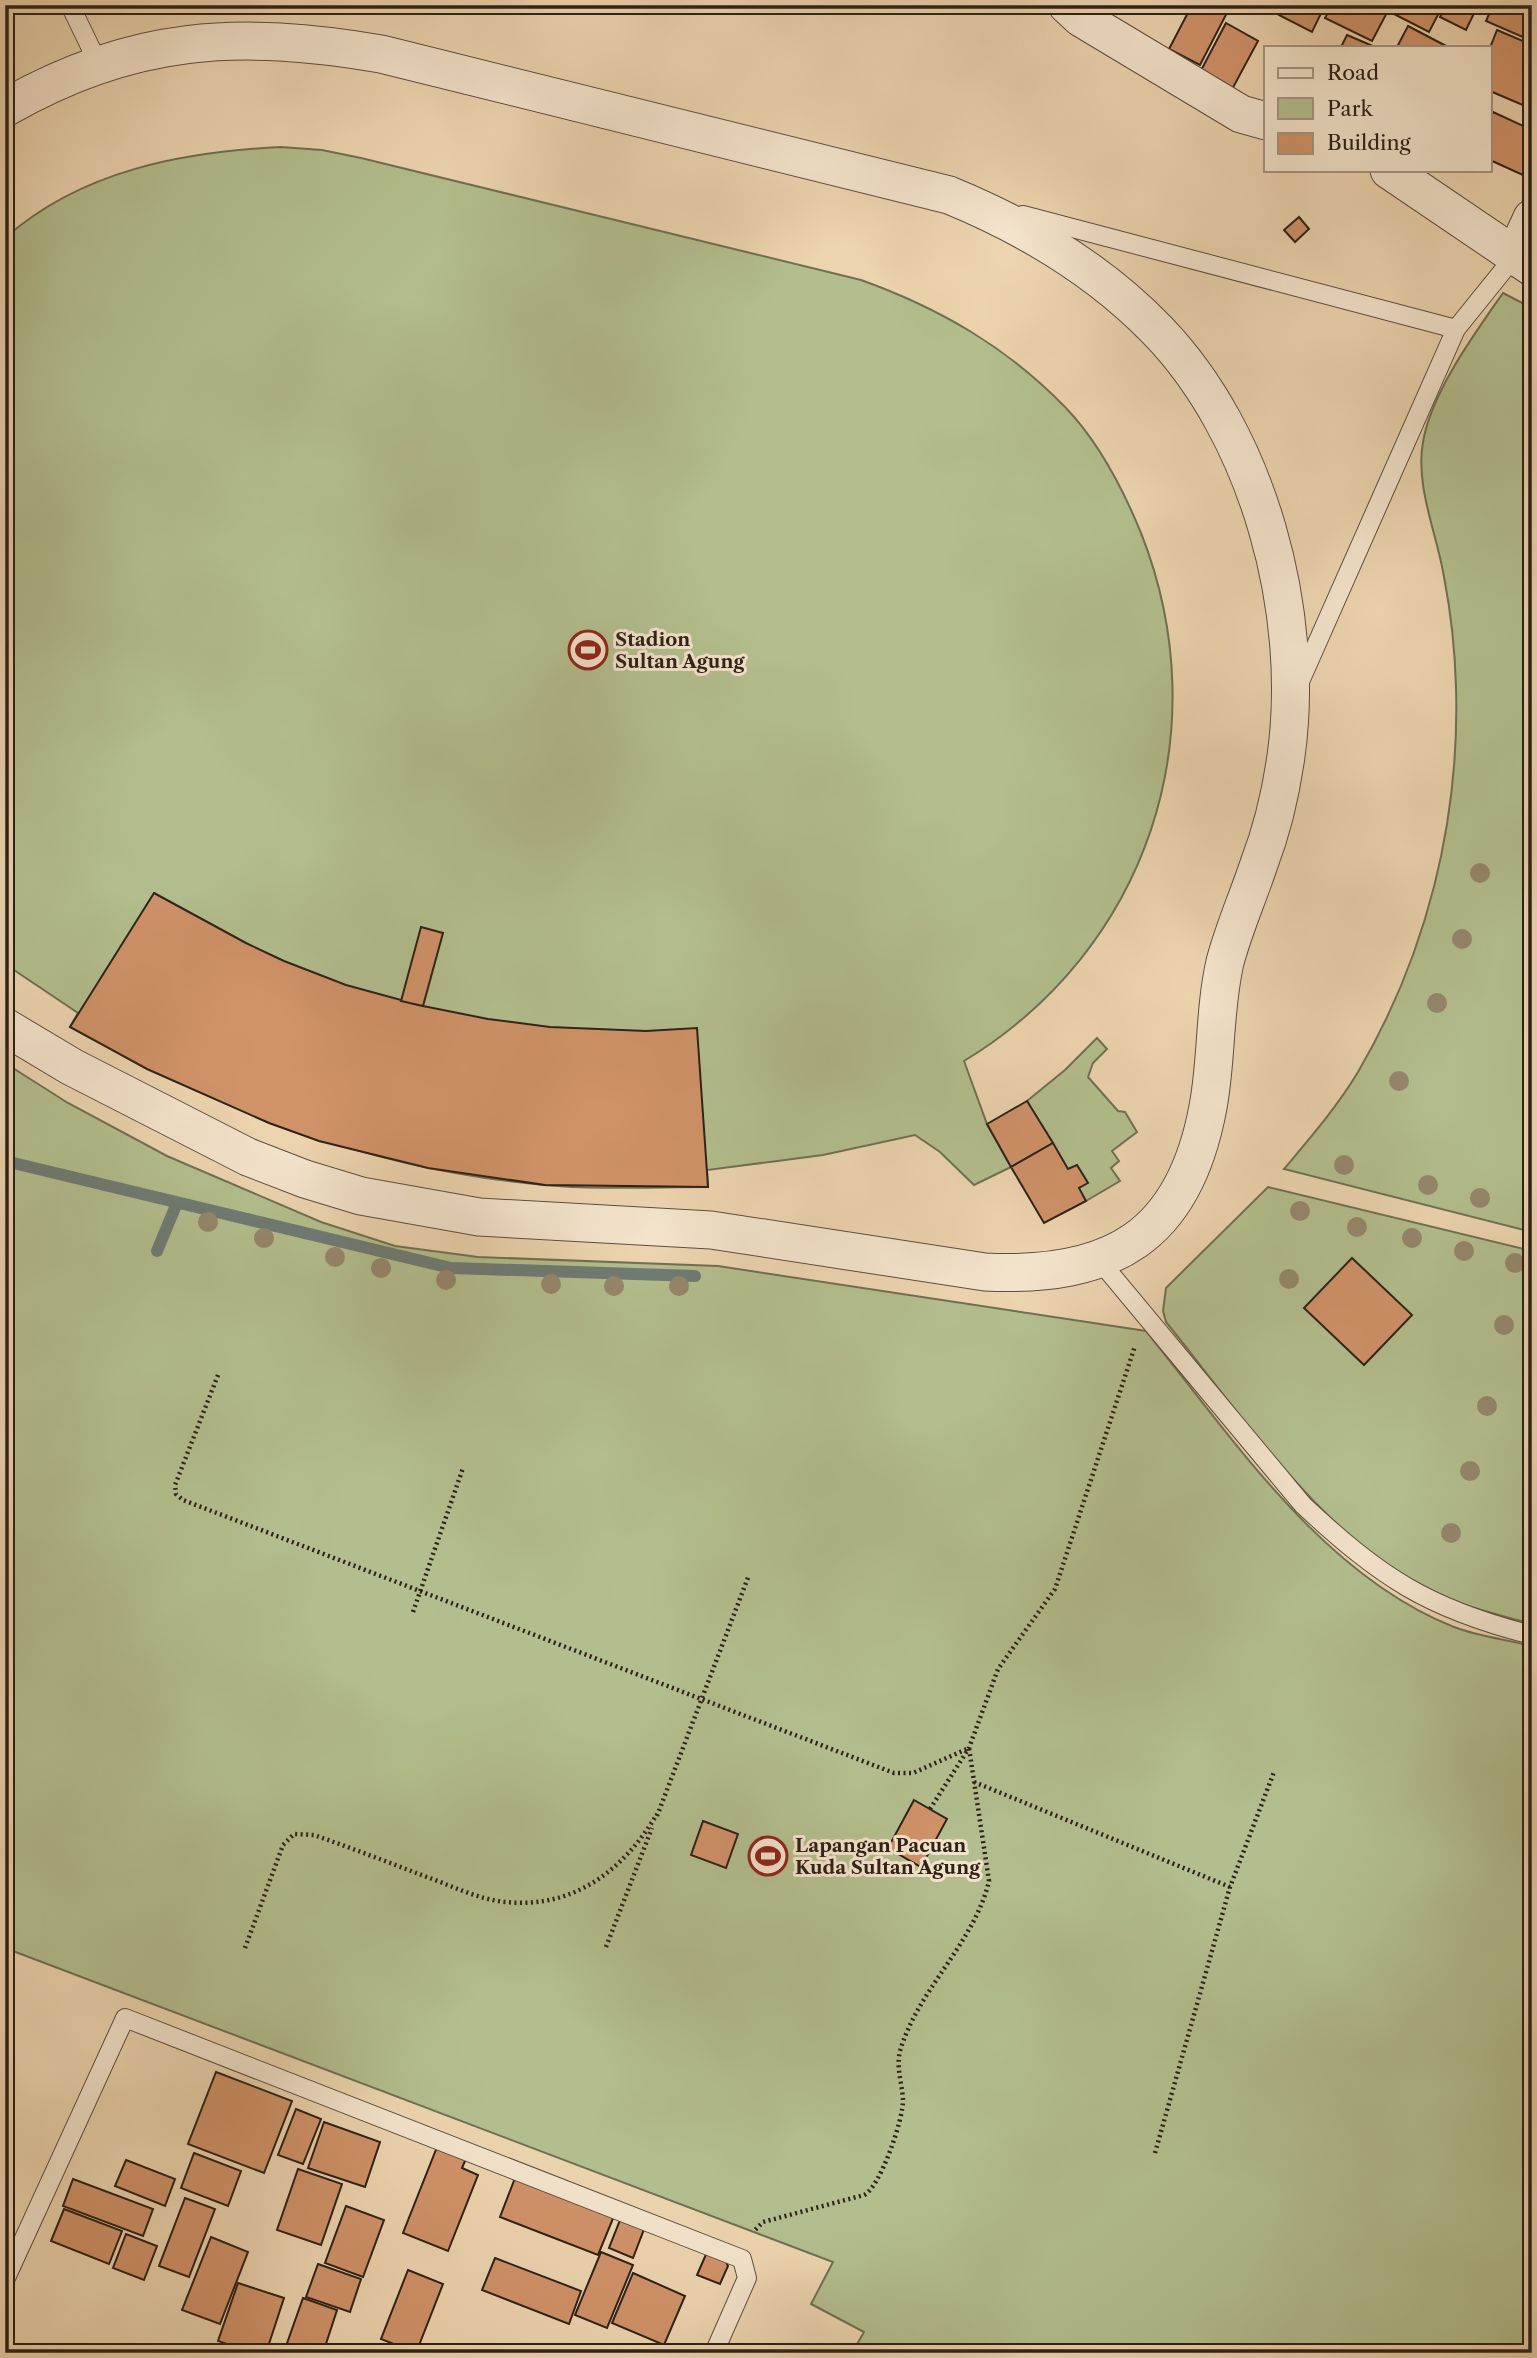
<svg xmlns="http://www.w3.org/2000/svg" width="1537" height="2358" viewBox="0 0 1537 2358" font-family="'Libre Caslon Text',serif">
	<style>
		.green { fill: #b3be8e; stroke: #707053; stroke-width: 2 }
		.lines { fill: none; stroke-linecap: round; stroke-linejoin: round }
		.stream { stroke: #6e7b74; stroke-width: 12 }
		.building { fill: #d09269; stroke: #2d2118; stroke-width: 2 }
		.service-casing { stroke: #5d4e3e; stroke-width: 20 }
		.minor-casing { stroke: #5d4e3e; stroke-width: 39 }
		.path { stroke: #2d2118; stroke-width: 4.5; stroke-dasharray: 2 3.5; stroke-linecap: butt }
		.service { stroke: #f3e3cb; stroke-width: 18 }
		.minor { stroke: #f3e3cb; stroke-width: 37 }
		.tree { fill: #95876c }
		.labels { text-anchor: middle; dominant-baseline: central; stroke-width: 6; stroke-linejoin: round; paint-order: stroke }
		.poi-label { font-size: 19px; font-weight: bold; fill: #2d2118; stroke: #f3e3cb; text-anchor: start }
	</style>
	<rect width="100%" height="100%" fill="#ecd4af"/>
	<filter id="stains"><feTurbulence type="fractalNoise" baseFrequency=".00286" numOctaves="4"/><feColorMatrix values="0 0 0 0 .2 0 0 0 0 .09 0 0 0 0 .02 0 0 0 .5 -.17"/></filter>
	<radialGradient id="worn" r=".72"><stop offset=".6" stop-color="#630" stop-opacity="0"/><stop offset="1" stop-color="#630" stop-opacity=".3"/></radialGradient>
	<g class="green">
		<path d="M281 147 322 150 361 158 861 280C939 308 1007 347 1065 407 1099 442 1123 489 1141 533 1220 733 1147 950 964 1061L987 1124 1011 1167 974 1185 940 1152 915 1135 823 1155 707 1170 708 1187C653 1187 598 1190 544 1185 367 1169 224 1111 70 1027L78 1013 5 964V238C82 170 183 152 281 147Z"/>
		<path d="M1503 293 1532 308V1232L1284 1169C1310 1138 1337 1107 1358 1072 1426 956 1460 822 1456 687 1455 651 1451 613 1444 577 1437 534 1415 486 1423 442 1431 393 1475 333 1503 293Z"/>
		<path d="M1097 1038 1107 1049 1093 1063 1088 1077 1118 1111 1125 1112 1137 1132 1112 1151 1119 1161 1111 1168 1120 1181 1086 1201 1027 1101 1065 1070Z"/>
		<path d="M5 1063 68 1103 167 1156 321 1222 395 1246 478 1257 718 1266 1146 1331C1232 1437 1322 1575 1454 1627 1480 1637 1506 1639 1532 1646V2353H852L864 2332 811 2304 833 2262 5 1948Z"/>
		<path d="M1268 1187 1532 1251V1624C1503 1616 1473 1609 1445 1598 1336 1555 1239 1412 1166 1322L1163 1311 1166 1288Z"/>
	</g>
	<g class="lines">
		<g class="stream">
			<path d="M5 1161 451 1268 695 1276"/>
			<path d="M157 1251 177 1203"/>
		</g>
	</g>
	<g class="building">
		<path d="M1192 5H1231L1200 65 1169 49Z"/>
		<path d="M1284 5H1325L1312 32 1279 15Z"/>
		<path d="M1332 5H1391L1372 41 1325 18Z"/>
		<path d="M1393 5H1443L1429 32 1390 12Z"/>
		<path d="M1446 5H1478L1466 30 1440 17Z"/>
		<path d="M1493 5H1532V41L1486 21Z"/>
		<path d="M1226 23 1258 41 1229 95 1197 78Z"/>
		<path d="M1408 26 1448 47H1397Z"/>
		<path d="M1497 30 1532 45V109L1490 91V48Z"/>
		<path d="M1347 35 1375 47H1341Z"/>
		<path d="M1493 112 1532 130V179L1490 160V119Z"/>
		<path d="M1299 217 1309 229 1295 242 1284 230Z"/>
		<path d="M154 893 246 943 284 961 346 985 423 1006 488 1019 550 1027 646 1031 697 1028 708 1187 545 1185 428 1168 319 1141 269 1123 147 1069 70 1027Z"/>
		<path d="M421 927 443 933 423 1006 401 1001Z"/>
		<path d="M1027 1101 1053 1143 1011 1167 987 1124Z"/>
		<path d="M1053 1143 1068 1169 1077 1165 1088 1183 1079 1188 1086 1201 1044 1223 1011 1167Z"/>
		<path d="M1352 1258 1412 1315 1364 1365 1304 1308Z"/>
		<path d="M914 1800 947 1819 921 1867 888 1848Z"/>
		<path d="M703 1821 738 1834 726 1868 691 1855Z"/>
		<path d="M216 2072 292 2101 264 2173 188 2144Z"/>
		<path d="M296 2109 321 2119 303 2164 278 2155Z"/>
		<path d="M324 2122 380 2142 365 2187 308 2168Z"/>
		<path d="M439 2142 468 2154 462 2168 478 2175 448 2251 403 2233Z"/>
		<path d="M194 2153 241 2171 228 2206 181 2188Z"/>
		<path d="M126 2160 175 2179 165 2206 115 2186Z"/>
		<path d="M298 2169 342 2184 321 2245 277 2230Z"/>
		<path d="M515 2178 614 2216 598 2255 500 2217Z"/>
		<path d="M73 2179 153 2209 143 2236 63 2206Z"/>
		<path d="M185 2198 215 2209 189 2277 159 2266Z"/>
		<path d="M346 2206 384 2220 363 2277 325 2263Z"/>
		<path d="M64 2209 122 2231 109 2264 51 2241Z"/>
		<path d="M622 2215 646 2224 633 2258 609 2248Z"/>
		<path d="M126 2234 157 2246 144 2280 113 2268Z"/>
		<path d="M211 2237 248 2252 220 2324 182 2310Z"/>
		<path d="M601 2252 633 2265 607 2328 575 2315Z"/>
		<path d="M707 2252 725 2259 728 2266 720 2284 697 2275Z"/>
		<path d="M495 2258 581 2291 569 2324 482 2290Z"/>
		<path d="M318 2264 361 2279 350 2312 306 2297Z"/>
		<path d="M408 2270 443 2284 416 2353 381 2339Z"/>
		<path d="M633 2273 685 2296 664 2345 612 2323Z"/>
		<path d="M238 2283 284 2298 266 2353H253L218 2341Z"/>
		<path d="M303 2298 337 2310 323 2353H296L285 2349Z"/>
	</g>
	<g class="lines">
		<defs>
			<g id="service">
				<path d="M70 5 98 63"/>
				<path d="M1023 215 1456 329"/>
				<path d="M1298 686 1456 329 1514 257"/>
				<path d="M1099 1260 1303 1505C1380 1577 1428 1609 1532 1635"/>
				<path d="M5 2280 125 2018 742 2259 747 2278 714 2353"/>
			</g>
			<g id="minor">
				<path d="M1067 5 1081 18 1241 114 1266 121"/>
				<path d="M5 108C132 35 239 30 381 54L949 195C1027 227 1098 269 1157 330 1259 435 1306 613 1286 756 1281 792 1272 830 1259 864 1248 897 1234 928 1225 962 1214 1010 1217 1059 1208 1107 1184 1237 1112 1278 985 1272L711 1230 479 1217 361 1196 305 1179 248 1157 72 1067 5 1027"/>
				<path d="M1389 170 1532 267"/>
				<path d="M1514 257 1532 218"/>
			</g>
		</defs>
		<use href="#service" class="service-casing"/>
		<use href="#minor" class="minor-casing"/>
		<g class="path">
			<path d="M5 769 13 764"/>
			<path d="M218 1375 175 1485 176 1494 183 1500 894 1773H913L969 1748 989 1881C974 1944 918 1989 900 2051 896 2068 902 2083 903 2099 904 2118 880 2188 864 2195L763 2222 753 2232"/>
			<path d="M413 1612 463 1468"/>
			<path d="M974 1782 1230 1887"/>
			<path d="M930 1809 969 1748 998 1669 1055 1589 1135 1346"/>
			<path d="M657 1816 749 1575"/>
			<path d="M606 1947 652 1828"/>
			<path d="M245 1948 283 1845 294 1834 314 1835C351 1848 388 1862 424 1876 450 1885 477 1899 505 1902 574 1909 624 1870 657 1814"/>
			<path d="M1155 2153 1230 1887 1274 1772"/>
		</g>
		<use href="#service" class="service"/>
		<use href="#minor" class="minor"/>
	</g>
	<g class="tree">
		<circle cx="1480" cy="873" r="10"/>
		<circle cx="1462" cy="939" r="10"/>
		<circle cx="1437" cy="1003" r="10"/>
		<circle cx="1399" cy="1081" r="10"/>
		<circle cx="1344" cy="1165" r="10"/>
		<circle cx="1428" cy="1185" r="10"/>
		<circle cx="1480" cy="1198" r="10"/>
		<circle cx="1300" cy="1211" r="10"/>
		<circle cx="208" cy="1222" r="10"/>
		<circle cx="1357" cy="1227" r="10"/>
		<circle cx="264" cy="1238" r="10"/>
		<circle cx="1412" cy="1238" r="10"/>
		<circle cx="1464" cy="1251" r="10"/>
		<circle cx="335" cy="1257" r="10"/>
		<circle cx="1515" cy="1263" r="10"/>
		<circle cx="381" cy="1268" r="10"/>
		<circle cx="1289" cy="1279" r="10"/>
		<circle cx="446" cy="1280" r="10"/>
		<circle cx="551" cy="1284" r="10"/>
		<circle cx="614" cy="1286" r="10"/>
		<circle cx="679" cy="1286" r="10"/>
		<circle cx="1504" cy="1325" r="10"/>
		<circle cx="1487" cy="1406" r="10"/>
		<circle cx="1470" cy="1471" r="10"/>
		<circle cx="1451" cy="1533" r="10"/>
	</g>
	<defs>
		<symbol id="stadium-ring" viewBox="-11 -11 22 22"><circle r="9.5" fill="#f3e3cb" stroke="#8f2418" stroke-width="1.5"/><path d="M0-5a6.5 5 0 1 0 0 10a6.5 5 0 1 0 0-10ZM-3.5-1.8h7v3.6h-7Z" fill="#8f2418"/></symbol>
	</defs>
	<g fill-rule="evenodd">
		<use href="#stadium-ring" x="566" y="628" width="44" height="44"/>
		<use href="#stadium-ring" x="746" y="1834" width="44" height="44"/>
	</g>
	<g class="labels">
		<g class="poi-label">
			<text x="615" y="639">Stadion<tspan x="615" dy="22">Sultan Agung</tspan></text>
			<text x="795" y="1845">Lapangan Pacuan<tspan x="795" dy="22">Kuda Sultan Agung</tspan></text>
		</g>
	</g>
	<rect width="1537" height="2358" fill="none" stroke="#ecd4af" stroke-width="28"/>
	<rect x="7" y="7" width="1523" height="2344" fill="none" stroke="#2d2118" stroke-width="3.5"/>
	<rect x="14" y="14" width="1509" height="2330" fill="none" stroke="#2d2118" stroke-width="2"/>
	<rect x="1264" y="46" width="228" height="126" fill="#f3e3cb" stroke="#a49583" stroke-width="2"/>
	<rect x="1278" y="68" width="35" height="10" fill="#f3e3cb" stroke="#a49583" stroke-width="2"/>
	<text x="1327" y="80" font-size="21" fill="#2d2118">Road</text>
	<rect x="1278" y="98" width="35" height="21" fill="#b3be8e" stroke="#a49583" stroke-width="2"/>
	<text x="1327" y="116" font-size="21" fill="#2d2118">Park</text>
	<rect x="1278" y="133" width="35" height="21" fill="#d09269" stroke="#a49583" stroke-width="2"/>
	<text x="1327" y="150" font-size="21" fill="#2d2118">Building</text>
	<rect width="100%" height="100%" filter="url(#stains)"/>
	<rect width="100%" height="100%" fill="url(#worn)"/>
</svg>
